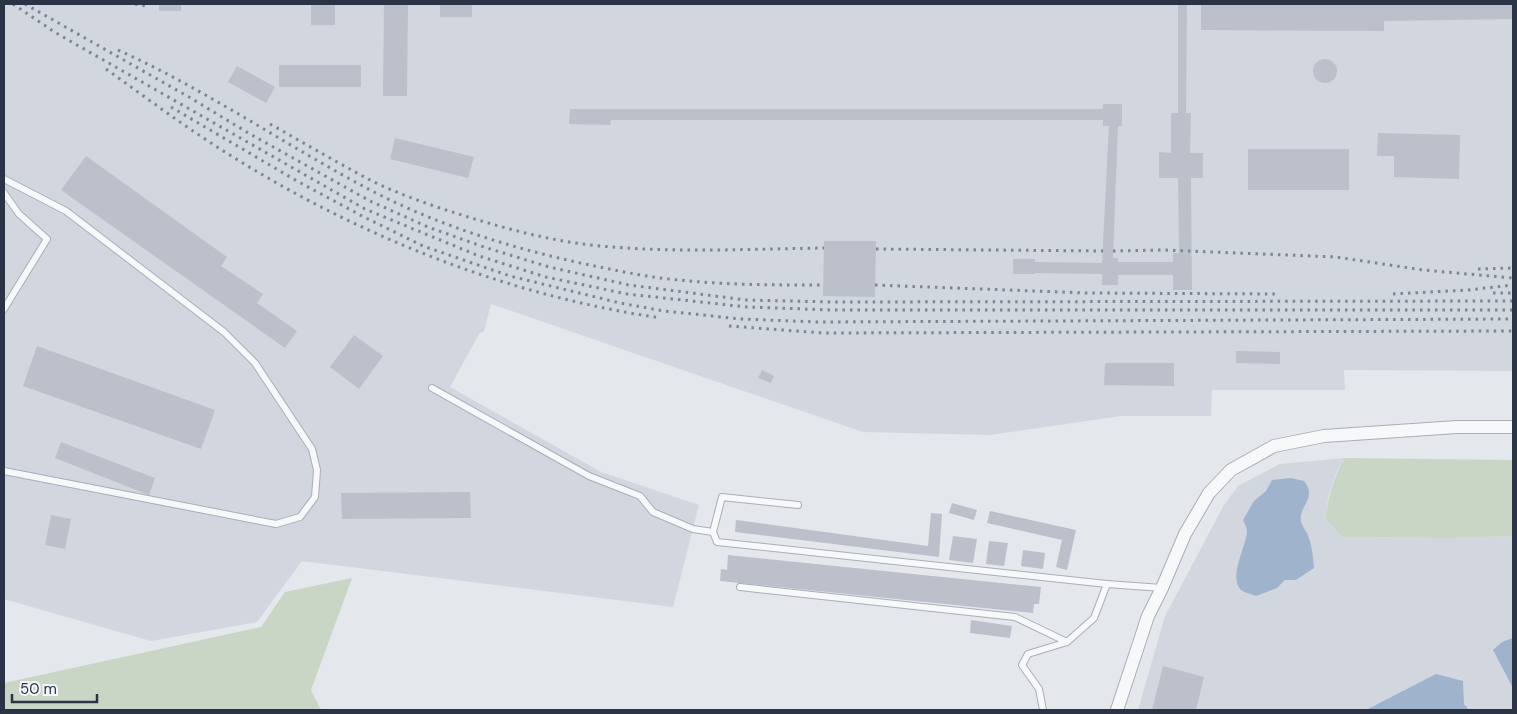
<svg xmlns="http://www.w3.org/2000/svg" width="1517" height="714" viewBox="0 0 1517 714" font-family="'DM Sans',sans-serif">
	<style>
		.built { fill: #d2d6de }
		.green { fill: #c9d6c5 }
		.water { fill: #9fb4cc }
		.building { fill: #bbc0ca }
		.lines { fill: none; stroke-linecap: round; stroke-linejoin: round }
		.lane-casing { stroke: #a9aeb7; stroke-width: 8 }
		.street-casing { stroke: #a9aeb7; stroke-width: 14 }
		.lane { stroke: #f7f8fa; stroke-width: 6 }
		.street { stroke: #f7f8fa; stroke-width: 12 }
		.rail { stroke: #7d8696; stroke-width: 3; stroke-dasharray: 2.5 5; stroke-linecap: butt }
	</style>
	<rect width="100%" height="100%" fill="#e4e7ec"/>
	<g class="built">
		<path d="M4 4H1513V371L1344 370 1345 390H1212L1211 416H1121L990 435 863 432 491 304 484 331 479 334 450 387 601 472 699 505 673 607 302 561 257 622 151 641 4 599Z"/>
		<path d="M1345 458 1337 471 1329 494 1325 518 1342 537 1451 538 1513 536V710H1138L1165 616 1224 505 1238 486 1280 464Z"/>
	</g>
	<g class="green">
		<path d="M1345 458 1513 460V536L1451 538 1342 537 1325 518C1329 497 1333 477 1345 458Z"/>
		<path d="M352 578 311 690 321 710H4V683L261 627 285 592Z"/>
	</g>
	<g class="water">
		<path d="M1291 478 1304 481C1318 498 1298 506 1301 522 1302 525 1305 530 1307 533 1312 545 1313 555 1314 568L1296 580H1285L1277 588 1256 596C1252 594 1245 593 1241 590 1228 578 1246 546 1247 532 1247 528 1245 524 1243 520L1254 501 1266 491 1272 480Z"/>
		<path d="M1513 638V688L1493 650 1502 642Z"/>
		<path d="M1436 674 1463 681 1464 704 1469 710H1366Z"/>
	</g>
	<g class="building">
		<rect x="159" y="4" width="22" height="7"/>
		<rect x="311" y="4" width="24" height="21"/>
		<path d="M384 4H408L407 96H383Z"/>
		<rect x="440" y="4" width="32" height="13"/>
		<path d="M1178 4H1187L1186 113H1191L1190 153H1203V178H1191L1192 290H1173V275H1118V285H1102V274L1034 273 1035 274H1013V259H1035V262L1102 263 1109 126H1103V120H611L610 125 569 124 570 109H1103V104H1122V126H1118L1113 258H1118V262H1173V253H1179L1178 178H1159V152L1171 153V113H1178Z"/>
		<path d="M1201 4H1513V19L1384 21V31L1201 30Z"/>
		<circle cx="1325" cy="71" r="12"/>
		<rect x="279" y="65" width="82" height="22"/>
		<path d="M237 66 275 87 266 103 228 82Z"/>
		<path d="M1378 133 1460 135 1459 179 1394 177V156H1377Z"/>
		<path d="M395 138 474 157 468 178 390 159Z"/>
		<rect x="1248" y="149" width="101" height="41"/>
		<path d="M86 156 227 257 221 266 263 294 257 303 297 331 285 348 61 190Z"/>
		<path d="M824 241H876L875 297 823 296Z"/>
		<path d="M354 335 383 356 359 389 330 367Z"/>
		<path d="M37 346 215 410 201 449 23 386Z"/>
		<path d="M1236 351 1280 352V364L1236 363Z"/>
		<path d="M1105 363H1174V386L1104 385Z"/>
		<path d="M762 370 774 376 771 383 758 378Z"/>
		<path d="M61 442 155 478 149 495 55 458Z"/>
		<path d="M470 492 471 518 342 519 341 493Z"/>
		<path d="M952 503 977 510 974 520 949 513Z"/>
		<path d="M990 511 1076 530 1067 570 1056 567 1062 540 987 523Z"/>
		<path d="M931 513 942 514 939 557 735 532 736 520 928 546Z"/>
		<path d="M51 515 71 519 65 549 45 545Z"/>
		<path d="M953 536 977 539 973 563 949 560Z"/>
		<path d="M989 541 1008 543 1004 566 986 564Z"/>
		<path d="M1023 550 1045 553 1043 569 1021 566Z"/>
		<path d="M728 555 1041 587 1039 604H1034L1033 613 720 581 721 569 727 570Z"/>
		<path d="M971 620 1012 626 1010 638 970 633Z"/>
		<path d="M1163 666 1204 677 1196 710H1152Z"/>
	</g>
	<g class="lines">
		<defs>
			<g id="lane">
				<path d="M4 179 66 211 224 332 255 363 312 449 317 470 315 497 300 517 276 524 4 471"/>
				<path d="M4 193 19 214 47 239 4 309"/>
				<path d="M432 388 589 476 640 496 653 512 693 529 713 532"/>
				<path d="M798 505 722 497 713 532 717 542 1107 584 1094 618 1067 642"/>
				<path d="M1107 584 1162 588"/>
				<path d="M740 587 1015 617 1067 642 1028 654 1022 665 1039 689 1043 710"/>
			</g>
			<path id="street" d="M1117 710 1148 616 1162 588 1185 534 1209 493 1231 470 1274 446 1324 436 1457 427H1513"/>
		</defs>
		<use href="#lane" class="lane-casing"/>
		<use href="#street" class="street-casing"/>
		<use href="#lane" class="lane"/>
		<use href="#street" class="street"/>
		<g class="rail">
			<path d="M13 4 56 33 365 209 479 256 546 277 627 294 747 307 832 310H1513"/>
			<path d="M25 4 189 97 250 134 370 201 428 227 484 247 549 267 629 285 746 300 832 302 1513 301"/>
			<path d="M135 4 146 6"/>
			<path d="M118 50C207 90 288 147 374 192 446 229 525 252 604 268 629 273 654 278 679 280 727 285 775 285 823 285"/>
			<path d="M106 69C148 99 189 130 233 157 363 238 510 296 661 318"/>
			<path d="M171 107 297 181 362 216 423 246 510 276 620 303 664 311 741 319 818 322 1513 319"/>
			<path d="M270 124C304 143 338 163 372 181 403 196 436 207 468 217 511 230 555 242 601 246 674 253 750 249 824 248"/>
			<path d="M876 249 1103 251"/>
			<path d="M1113 251 1163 250 1336 257 1423 270 1513 278"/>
			<path d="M1478 269 1513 268"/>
			<path d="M875 285 1087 293 1278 294"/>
			<path d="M1493 293H1513"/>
			<path d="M1393 294 1468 290 1513 285"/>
			<path d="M729 326 823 333 1513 331"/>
		</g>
	</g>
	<rect width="1517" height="714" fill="none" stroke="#2b3445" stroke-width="10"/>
	<path d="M12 694v8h85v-8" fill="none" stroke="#2b3445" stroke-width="2.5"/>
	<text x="20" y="694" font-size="15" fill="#2b3445" stroke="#f4f6f9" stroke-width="4" paint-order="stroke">50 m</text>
</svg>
